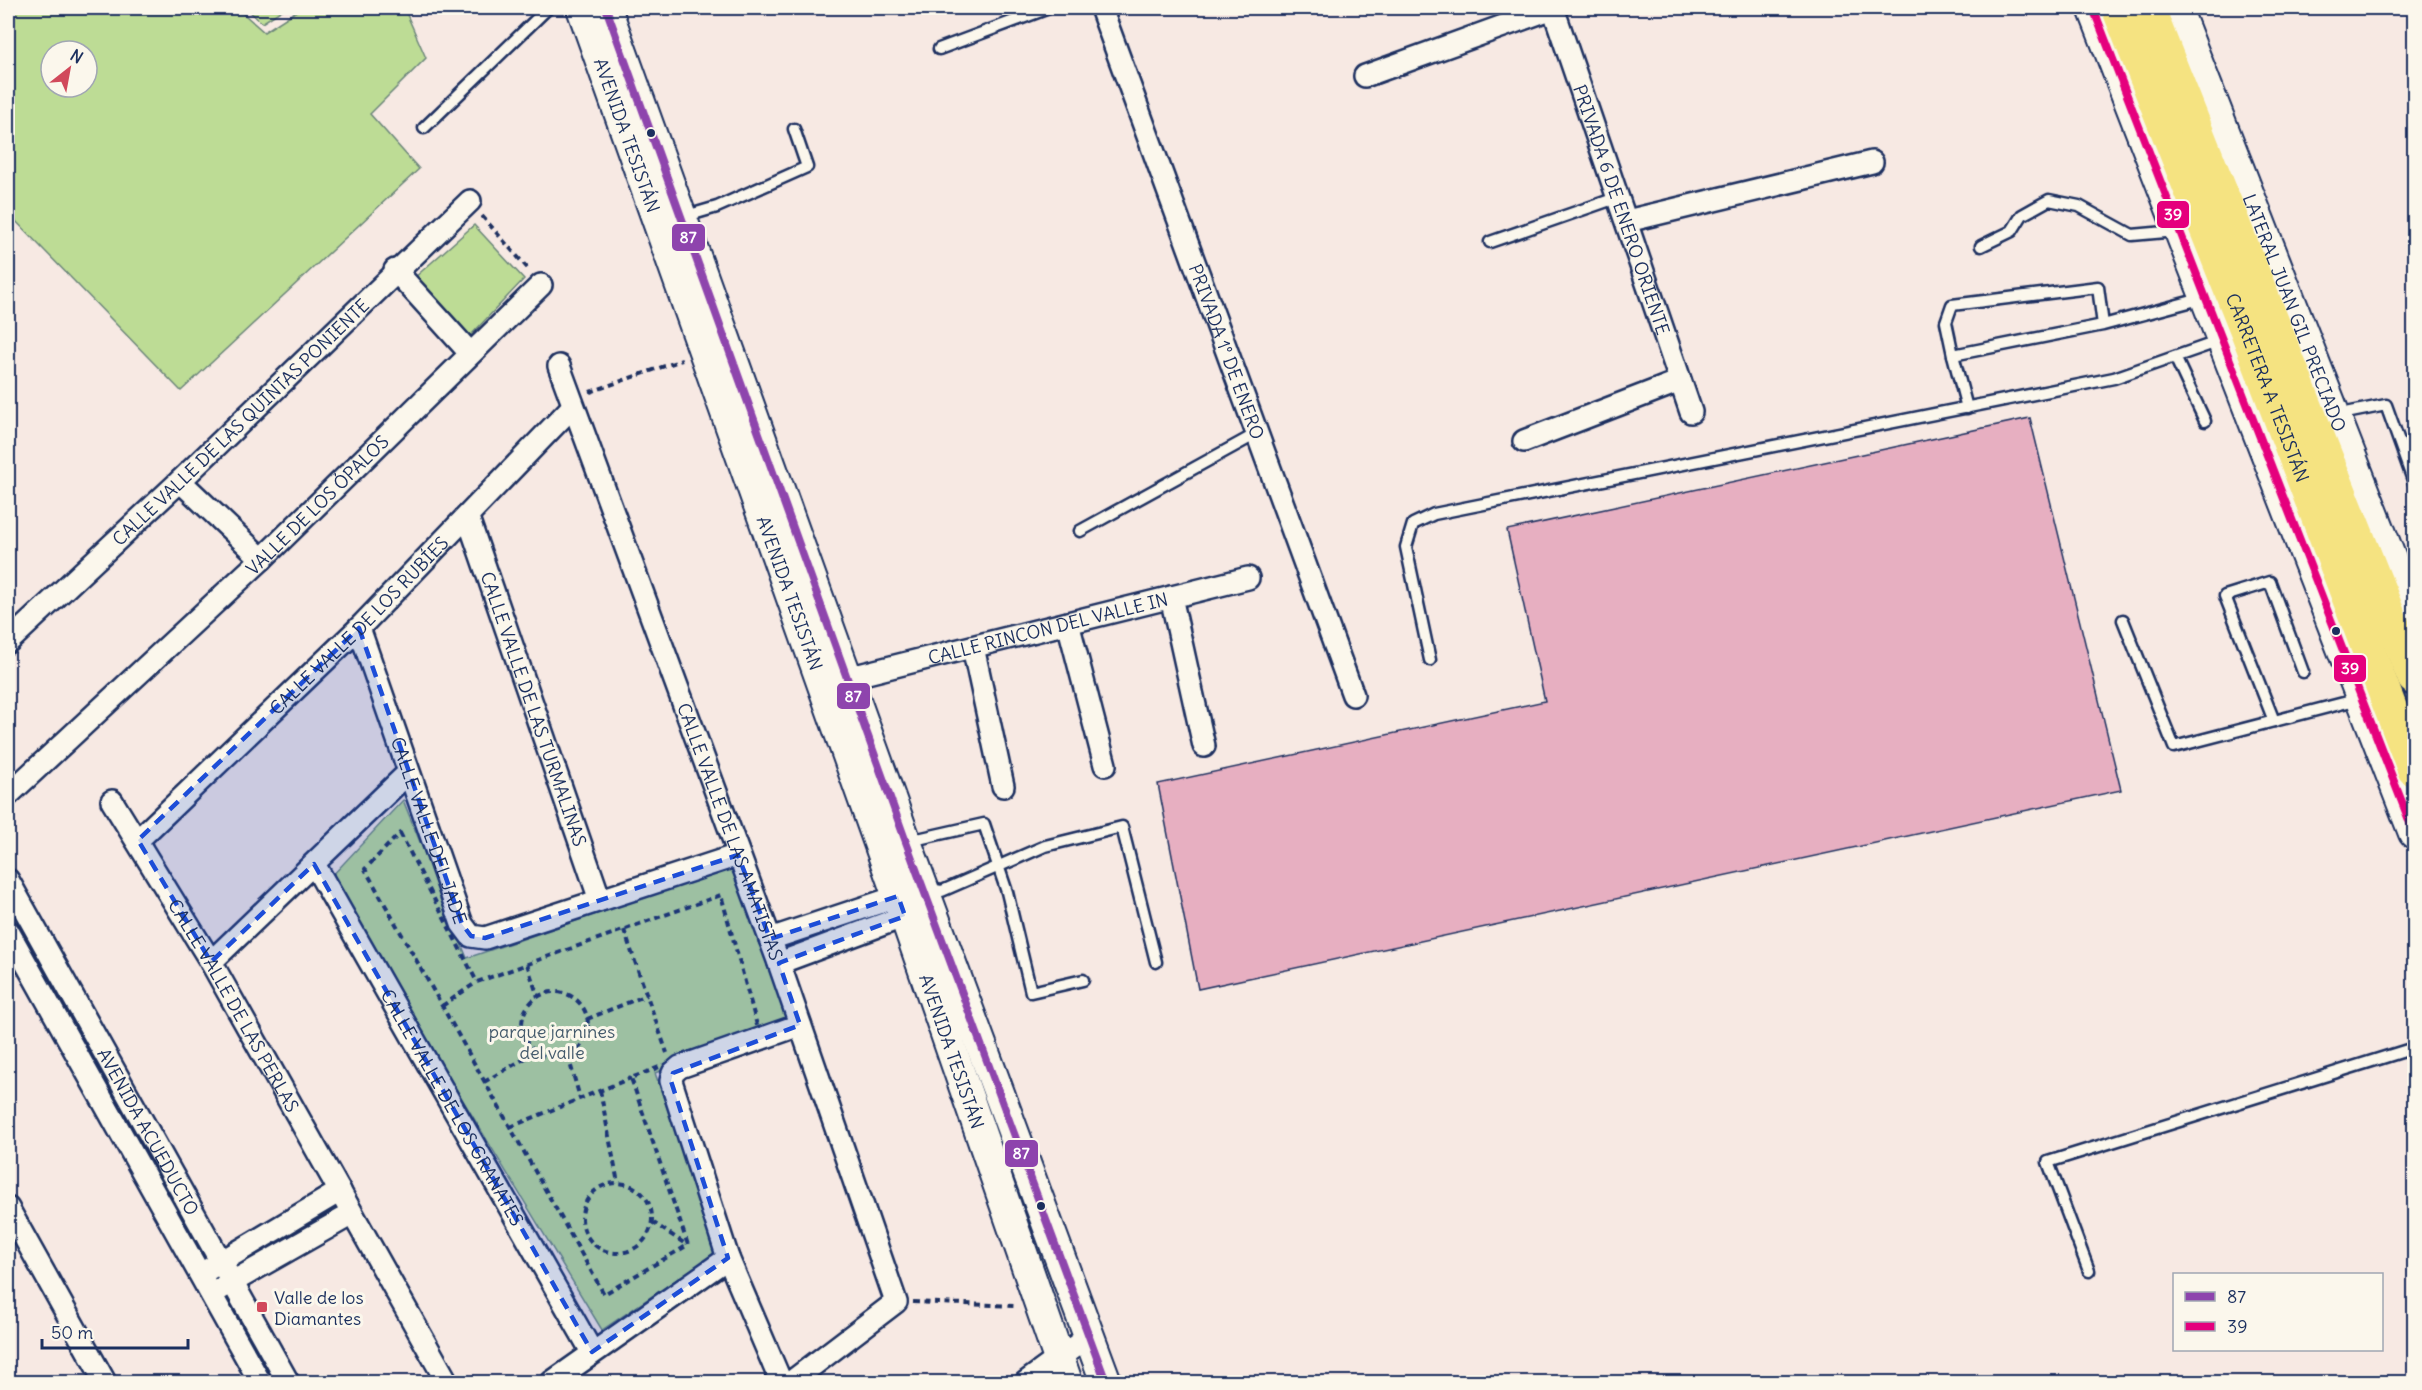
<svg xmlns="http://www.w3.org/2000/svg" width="2422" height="1390" viewBox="0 0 2422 1390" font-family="Delius,sans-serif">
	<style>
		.green { fill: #bddc95; stroke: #6c867a; stroke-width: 1.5; fill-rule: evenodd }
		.building { fill: #e7afc1; stroke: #1b2f5e; stroke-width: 1.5 }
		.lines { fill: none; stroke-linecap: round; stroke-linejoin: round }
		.lane-casing { stroke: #1b2f5e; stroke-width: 15 }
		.street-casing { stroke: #1b2f5e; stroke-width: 26 }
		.secondary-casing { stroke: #1b2f5e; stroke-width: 34 }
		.primary-casing { stroke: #1b2f5e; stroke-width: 38 }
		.path { stroke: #1b2f5e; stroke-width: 4; stroke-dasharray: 6 4.5; stroke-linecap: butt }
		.lane { stroke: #fbf7ec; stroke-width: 10 }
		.street { stroke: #fbf7ec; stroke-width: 21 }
		.secondary { stroke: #fbf7ec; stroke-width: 30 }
		.primary { stroke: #f5e381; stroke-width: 33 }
		.bus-1-casing { stroke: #fbf7ec; stroke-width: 12 }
		.bus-2-casing { stroke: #fbf7ec; stroke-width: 12 }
		.bus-1 { stroke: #8e44ad; stroke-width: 8 }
		.bus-2 { stroke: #e5007d; stroke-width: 8 }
		.marked { fill: #1d4ed8; fill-opacity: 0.2; stroke: #1d4ed8; stroke-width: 4.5; stroke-dasharray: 12 8; stroke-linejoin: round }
		.bus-dot { fill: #1b2f5e; stroke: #fbf7ec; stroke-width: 2 }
		.poi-dot { fill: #d1495b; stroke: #fbf7ec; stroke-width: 2 }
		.labels { text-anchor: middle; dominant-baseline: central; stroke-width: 6; stroke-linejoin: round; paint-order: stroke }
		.street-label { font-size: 18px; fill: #1b2f5e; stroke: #fbf7ec }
		.park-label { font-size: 18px; fill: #445a6c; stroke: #fbf7ec }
		.poi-label { font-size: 18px; fill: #1b2f5e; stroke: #fbf7ec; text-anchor: start }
		.line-badge { stroke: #fbf7ec; stroke-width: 2 }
		.badge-label { font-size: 16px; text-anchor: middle; font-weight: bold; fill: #fff }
	</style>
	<rect width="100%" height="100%" fill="#f7e9e3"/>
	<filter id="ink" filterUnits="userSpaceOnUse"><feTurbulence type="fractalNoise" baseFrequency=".0167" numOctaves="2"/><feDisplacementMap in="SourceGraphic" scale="12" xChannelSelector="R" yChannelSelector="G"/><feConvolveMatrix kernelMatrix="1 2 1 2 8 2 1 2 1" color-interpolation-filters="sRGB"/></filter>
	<g filter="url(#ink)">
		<g class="green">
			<path d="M8 8H237L264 32 301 8H404L426 58 370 114 419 169 181 391 8 213ZM51 51H87V87H51Z"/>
			<path d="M246 8H285L262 23Z"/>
			<path d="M474 225 524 279 470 336 414 278Z"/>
			<path d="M403 800 467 958 731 868 793 1022 655 1073 717 1252 602 1330 329 879Z"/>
		</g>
		<path class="building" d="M2030 418 2121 790 1198 989 1158 784 1545 701 1507 530Z"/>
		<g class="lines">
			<defs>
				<g id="lane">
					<path d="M939 49 1049 8"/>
					<path d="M424 128 548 8"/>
					<path d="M683 217 717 207 807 167 794 129"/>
					<path d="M1490 242 1619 197"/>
					<path d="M1981 246 2012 231 2022 215 2049 200 2079 206 2132 235 2177 231"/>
					<path d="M2103 325 2098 287 1952 305 1946 322 1953 355 2103 325 2204 298"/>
					<path d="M1953 355 1967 408"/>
					<path d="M2175 357 2205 421"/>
					<path d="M2336 415 2386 405 2414 483"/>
					<path d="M1080 531 1258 433"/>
					<path d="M2123 620 2174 747 2359 699"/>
					<path d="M1430 660 1406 547 1413 524 1434 514 2114 378 2220 341"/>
					<path d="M2274 721 2225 596 2270 582 2303 672"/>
					<path d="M909 841 984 824 1007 892 1031 992 1083 980"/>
					<path d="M928 889 942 891 1045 846 1122 827 1156 962"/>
					<path d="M2089 1271 2048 1162 2414 1048"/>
				</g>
				<g id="street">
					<path id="s1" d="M1101 8 1353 695"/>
					<path id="s2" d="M1553 8 1691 412"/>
					<path d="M1365 76 1553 8"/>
					<path d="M1627 221 1872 162"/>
					<path d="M395 270 470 353"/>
					<path id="s3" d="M559 366 779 963 896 1302 791 1382"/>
					<path d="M1524 441 1680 381"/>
					<path d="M180 481 262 559"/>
					<path id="s4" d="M468 518 600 900"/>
					<path d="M1171 597 1204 746"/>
					<path d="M1068 623 1105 765"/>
					<path id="s5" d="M359 628 462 924 471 936 485 938 738 855"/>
					<path id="s6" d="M8 642 180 481 470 201"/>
					<path d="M973 647 1003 786"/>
					<path id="s7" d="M847 678 1248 578"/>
					<path id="s8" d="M8 795 262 559 541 285"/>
					<path id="s9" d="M112 801 211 962 447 1382"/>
					<path id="s10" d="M138 840 359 628 573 406"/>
					<path id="s11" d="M314 864 592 1352"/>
					<path id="s12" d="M8 880 288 1382"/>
					<path d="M8 931 260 1382"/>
					<path d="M770 939 911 892"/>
					<path d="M211 962 408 773"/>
					<path d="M779 963 916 912"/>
					<path d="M8 1208 105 1382"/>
					<path d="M209 1269 340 1191"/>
					<path d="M220 1289 352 1214"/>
					<path d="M552 1382 728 1258"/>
					<path d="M781 1382 728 1258 671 1081 673 1073 680 1067 800 1025"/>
					<path d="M1026 1382 1089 1336"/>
				</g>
				<g id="secondary">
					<path id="s13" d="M582 8 905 916 1067 1382"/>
					<path d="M606 8 906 842 1106 1382"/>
					<path d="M2093 8 2414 833"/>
					<path id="s14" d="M2176 8 2414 618"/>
				</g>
				<g id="primary">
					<path id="s15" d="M2118 8 2247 332 2414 770"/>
					<path d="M2148 8 2414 678"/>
				</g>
			</defs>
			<use href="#lane" class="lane-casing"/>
			<use href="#street" class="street-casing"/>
			<use href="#secondary" class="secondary-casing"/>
			<use href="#primary" class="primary-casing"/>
			<g class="path">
				<path d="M482 216 530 271"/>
				<path d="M590 392 682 360"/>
				<path d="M400 833 477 982 721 895 758 1029 631 1078 688 1245 604 1294 365 869Z"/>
				<path d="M624 930 667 1053"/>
				<path d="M527 964 538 997"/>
				<circle cx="555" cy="1025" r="33"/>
				<path d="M442 1006 477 982"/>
				<path d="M587 1019 647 995"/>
				<path d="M568 1056 580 1098"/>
				<path d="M484 1082 536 1052"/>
				<path d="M600 1090 618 1183"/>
				<path d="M510 1127 631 1078"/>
				<circle cx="617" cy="1218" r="35"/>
				<path d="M652 1222 687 1245"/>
				<path d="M913 1302 1016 1306"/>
			</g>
			<use href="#lane" class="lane"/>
			<use href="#street" class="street"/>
			<use href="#secondary" class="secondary"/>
			<use href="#primary" class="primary"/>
			<defs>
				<path id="bus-1" d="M606 8 906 842 1106 1382"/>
				<path id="bus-2" d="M2093 8 2414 833"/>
			</defs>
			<use href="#bus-1" class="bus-1-casing"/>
			<use href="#bus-2" class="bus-2-casing"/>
			<use href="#bus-1" class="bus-1"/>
			<use href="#bus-2" class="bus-2"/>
		</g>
	</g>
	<path class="marked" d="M359 628 462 924 471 936 485 938 738 855 770 939 898 896 905 916 779 963 800 1025 673 1073 671 1081 728 1258 592 1352 314 864 211 962 138 840Z"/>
	<g class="bus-dot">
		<circle cx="651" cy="133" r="5"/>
		<circle cx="2336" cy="631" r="5"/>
		<circle cx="1041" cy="1206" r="5"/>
	</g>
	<rect class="poi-dot" x="256" y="1301" width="12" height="12" rx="3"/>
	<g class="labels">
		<g class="street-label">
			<text stroke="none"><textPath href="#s13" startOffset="135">AVENIDA TESISTÁN</textPath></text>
			<text stroke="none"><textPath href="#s2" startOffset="213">PRIVADA 6 DE ENERO ORIENTE</textPath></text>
			<text stroke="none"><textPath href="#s14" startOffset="327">LATERAL JUAN GIL PRECIADO</textPath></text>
			<text stroke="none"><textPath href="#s1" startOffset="366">PRIVADA 1° DE ENERO</textPath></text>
			<text stroke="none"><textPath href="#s15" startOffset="408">CARRETERA A TESISTÁN</textPath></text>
			<text stroke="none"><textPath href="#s6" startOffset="320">CALLE VALLE DE LAS QUINTAS PONIENTE</textPath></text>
			<text stroke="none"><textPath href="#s8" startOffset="424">VALLE DE LOS ÓPALOS</textPath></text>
			<text stroke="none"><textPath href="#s13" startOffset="621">AVENIDA TESISTÁN</textPath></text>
			<text stroke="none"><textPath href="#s10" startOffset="308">CALLE VALLE DE LOS RUBÍES</textPath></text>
			<text stroke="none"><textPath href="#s7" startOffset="207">CALLE RINCON DEL VALLE IN</textPath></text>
			<text stroke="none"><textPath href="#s4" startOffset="202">CALLE VALLE DE LAS TURMALINAS</textPath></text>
			<text stroke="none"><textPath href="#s5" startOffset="214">CALLE VALLE DEL JADE</textPath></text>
			<text stroke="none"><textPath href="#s3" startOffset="496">CALLE VALLE DE LAS AMATISTAS</textPath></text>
			<text stroke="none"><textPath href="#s9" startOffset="238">CALLE VALLE DE LAS PERLAS</textPath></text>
			<text stroke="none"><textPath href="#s13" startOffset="1107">AVENIDA TESISTÁN</textPath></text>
			<text stroke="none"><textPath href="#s11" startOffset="280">CALLE VALLE DE LOS GRANATES</textPath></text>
			<text stroke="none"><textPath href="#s12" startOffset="288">AVENIDA ACUEDUCTO</textPath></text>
		</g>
		<g class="park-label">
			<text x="552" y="1031">parque jarnines<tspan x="552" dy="21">del valle</tspan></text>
		</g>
		<g class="poi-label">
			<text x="274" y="1297">Valle de los<tspan x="274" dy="21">Diamantes</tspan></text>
		</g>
	</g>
	<g class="line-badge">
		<rect x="2156" y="200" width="34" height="29" rx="6" fill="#e5007d"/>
		<rect x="671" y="223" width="35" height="29" rx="6" fill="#8e44ad"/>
		<rect x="2333" y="654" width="34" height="29" rx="6" fill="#e5007d"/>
		<rect x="836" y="682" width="35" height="28" rx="6" fill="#8e44ad"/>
		<rect x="1004" y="1139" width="35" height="29" rx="6" fill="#8e44ad"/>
	</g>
	<g class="badge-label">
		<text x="2173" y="220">39</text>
		<text x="688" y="243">87</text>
		<text x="2350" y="674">39</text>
		<text x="853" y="702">87</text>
		<text x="1021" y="1159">87</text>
	</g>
	<rect width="2422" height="1390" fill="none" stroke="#fbf7ec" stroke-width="30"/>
	<rect x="15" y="15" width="2392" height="1360" fill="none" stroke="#1b2f5e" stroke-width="2" filter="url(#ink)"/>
	<rect x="2173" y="1273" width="210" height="78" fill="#fbf7ec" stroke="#a1a7b3" stroke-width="1.5"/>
	<rect x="2185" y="1292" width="30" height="9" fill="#8e44ad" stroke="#a1a7b3" stroke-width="1.5"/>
	<text x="2227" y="1303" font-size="18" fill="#1b2f5e">87</text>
	<rect x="2185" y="1322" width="30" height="9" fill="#e5007d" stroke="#a1a7b3" stroke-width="1.5"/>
	<text x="2227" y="1333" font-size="18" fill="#1b2f5e">39</text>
	<g transform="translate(69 69) rotate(31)"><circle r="28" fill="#fbf7ec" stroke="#a1a7b3" stroke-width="1.5"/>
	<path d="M0-4.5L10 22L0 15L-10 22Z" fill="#d1495b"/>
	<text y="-9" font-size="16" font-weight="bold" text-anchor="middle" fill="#1b2f5e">N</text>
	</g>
	<path d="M42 1339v9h146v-9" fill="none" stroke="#1b2f5e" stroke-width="3"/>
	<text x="51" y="1339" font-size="18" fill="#1b2f5e" stroke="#fbf7ec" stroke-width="4.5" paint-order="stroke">50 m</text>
</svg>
